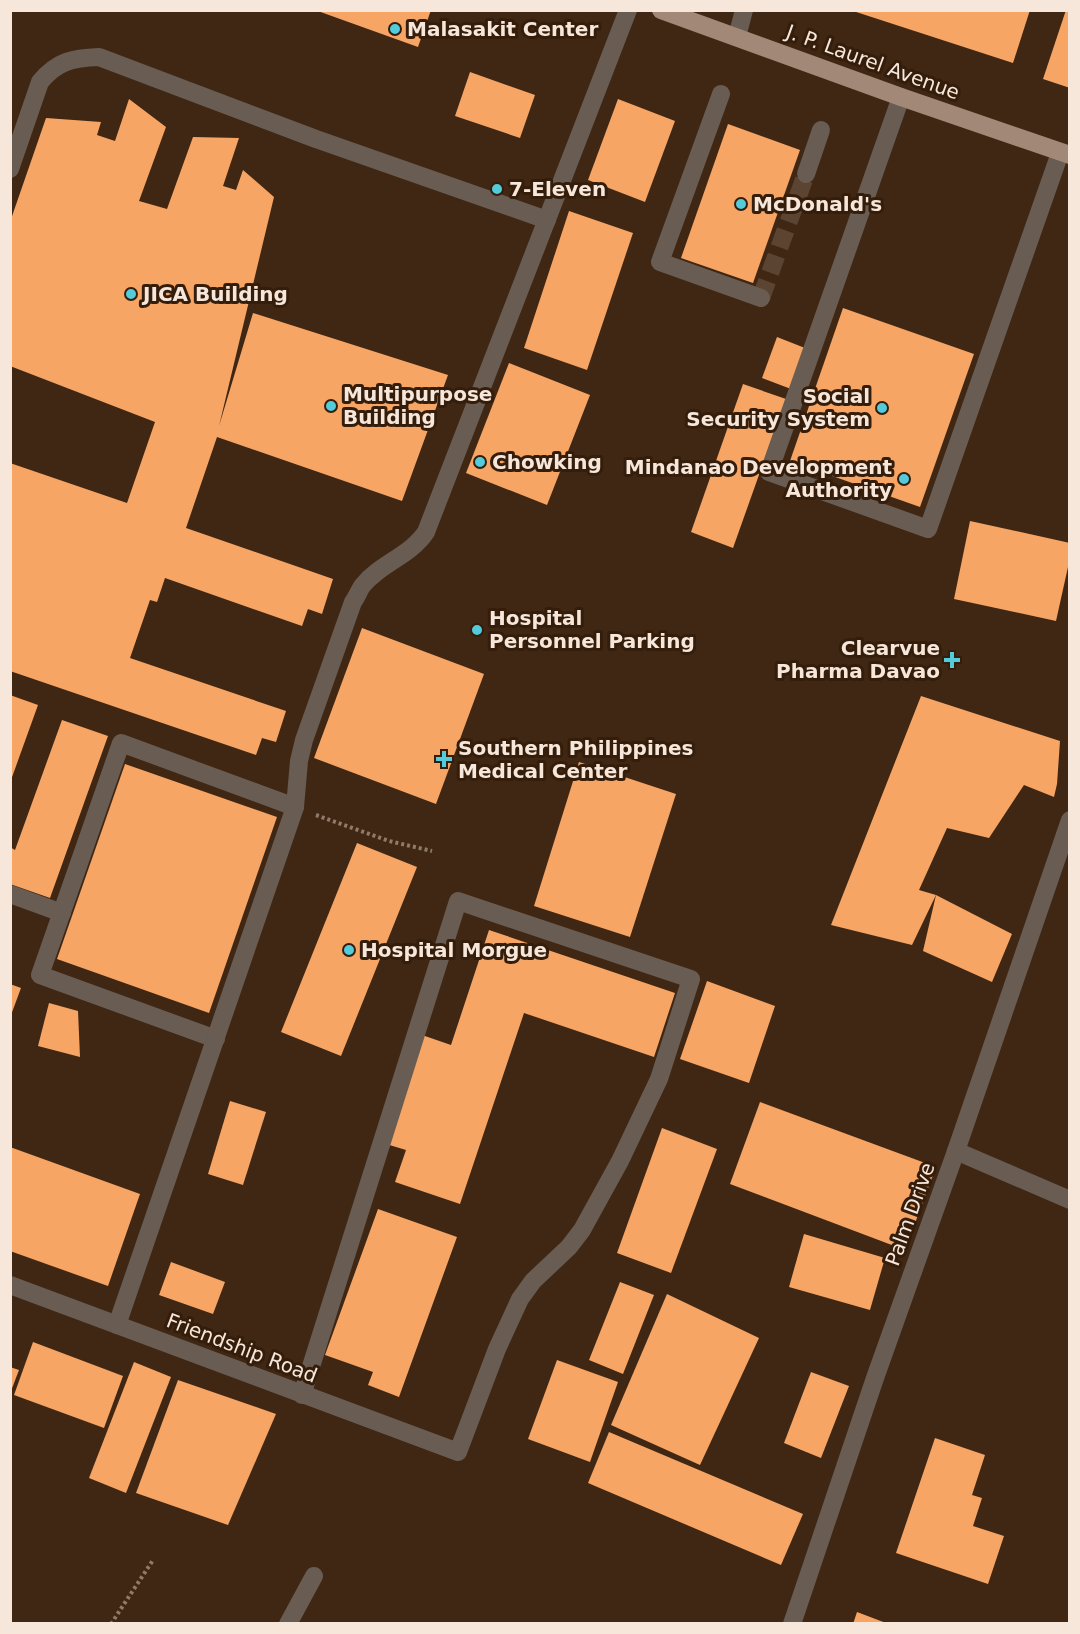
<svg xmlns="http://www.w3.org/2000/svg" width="1080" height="1634" viewBox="0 0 1080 1634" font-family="'DejaVu Sans',sans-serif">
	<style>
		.building { fill: #f7a564 }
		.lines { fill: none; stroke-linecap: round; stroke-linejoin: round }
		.minor-tunnel { stroke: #5b4432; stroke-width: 18; stroke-dasharray: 18 9; stroke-linecap: butt }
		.path { stroke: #907b6b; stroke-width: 4; stroke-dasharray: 3 3; stroke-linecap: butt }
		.minor { stroke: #685c53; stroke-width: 18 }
		.major { stroke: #a18877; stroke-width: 18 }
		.poi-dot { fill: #53cbdb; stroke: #341d0a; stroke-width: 2 }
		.labels { text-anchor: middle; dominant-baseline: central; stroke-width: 6; stroke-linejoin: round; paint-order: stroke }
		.poi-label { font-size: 20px; font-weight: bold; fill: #f7e7db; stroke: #341d0a; text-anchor: start }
		.street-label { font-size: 20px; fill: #f7e7db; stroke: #341d0a }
	</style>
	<rect width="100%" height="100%" fill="#3f2714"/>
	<g class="building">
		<path d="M315 10H431L418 47Z"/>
		<path d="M850 10H1030L1013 63Z"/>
		<path d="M1066 10H1070V88L1043 79Z"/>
		<path d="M470 72 535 95 520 138 455 116Z"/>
		<path d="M129 99 166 127 139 201 167 209 193 137 239 138 223 186 236 190 243 170 274 197 219 426 253 313 448 375 402 501 217 437 186 528 333 579 322 614 308 609 302 626 165 578 157 602 150 600 130 658 286 711 276 742 262 738 256 755 10 671V463L127 503 155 422 10 366V222L46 118 101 122 97 135 115 141Z"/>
		<path d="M618 99 675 121 645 202 588 180Z"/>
		<path d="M728 124 800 150 753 283 681 258Z"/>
		<path d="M569 211 633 233 587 370 524 348Z"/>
		<path d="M843 308 974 354 920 507 790 461Z"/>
		<path d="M777 337 805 348 791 389 762 378Z"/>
		<path d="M509 363 590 395 547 505 466 473Z"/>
		<path d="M743 384 786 399 733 548 691 532Z"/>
		<path d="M970 521 1070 543V558L1056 621 954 599Z"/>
		<path d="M362 628 484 674 436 804 314 758Z"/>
		<path d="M10 695 38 705 11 780H10Z"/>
		<path d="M921 696 1060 741 1057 784 1054 797 1024 785 989 838 947 828 919 890 936 895 912 945 831 925Z"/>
		<path d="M62 720 108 736 50 898 10 884V847L15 850Z"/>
		<path d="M579 762 676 794 630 937 534 906Z"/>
		<path d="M125 764 277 817 209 1013 57 959Z"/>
		<path d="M357 843 417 867 341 1056 281 1032Z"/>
		<path d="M936 895 1012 934 992 982 923 951Z"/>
		<path d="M489 930 675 993 654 1057 524 1013 460 1204 395 1182 406 1150 386 1144 422 1035 451 1045Z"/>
		<path d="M707 981 775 1006 749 1083 680 1059Z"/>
		<path d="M10 984 21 988 11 1015H10Z"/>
		<path d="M49 1003 78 1011 80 1057 38 1046Z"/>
		<path d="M230 1101 266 1112 243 1185 208 1174Z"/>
		<path d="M760 1102 936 1167 905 1250 730 1184Z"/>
		<path d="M662 1128 717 1149 671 1273 617 1253Z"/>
		<path d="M10 1147 140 1194 108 1286 10 1251Z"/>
		<path d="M378 1209 457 1237 399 1397 368 1385 373 1372 325 1355Z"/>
		<path d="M804 1234 885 1258 870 1310 789 1287Z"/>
		<path d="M171 1262 225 1282 213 1314 159 1295Z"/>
		<path d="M620 1282 654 1295 623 1374 589 1360Z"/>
		<path d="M667 1294 759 1338 700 1465 611 1425Z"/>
		<path d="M33 1342 123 1376 104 1428 14 1395Z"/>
		<path d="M557 1360 618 1382 590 1462 528 1439Z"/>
		<path d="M134 1362 171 1377 126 1493 89 1478Z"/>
		<path d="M10 1367 19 1370 11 1391H10Z"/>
		<path d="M811 1372 849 1386 821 1458 784 1443Z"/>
		<path d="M178 1380 276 1414 228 1525 136 1493Z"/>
		<path d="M609 1432 803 1514 781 1565 588 1483Z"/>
		<path d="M935 1438 985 1455 972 1495 982 1498 973 1526 1004 1536 988 1584 896 1553Z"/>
		<path d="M857 1612 886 1623V1624H853Z"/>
	</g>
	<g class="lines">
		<path class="minor-tunnel" d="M761 298 806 174"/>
		<g class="path">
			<path d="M316 815 389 841 432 851"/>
			<path d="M111 1624 153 1560"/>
		</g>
		<g class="minor">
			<path d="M737 37 744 10"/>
			<path d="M721 94 660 262 761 298"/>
			<path d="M901 97 769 472 928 529 1060 153"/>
			<path d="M10 169 40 82C57 61 73 58 99 57L316 139 547 220"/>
			<path d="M806 174 821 130"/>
			<path d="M10 894 62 913"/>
			<path d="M216 1039 40 975 121 743 295 807"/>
			<path d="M956 1151 1070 1200"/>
			<path d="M10 1285 458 1452 497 1349 520 1299 533 1281 569 1247 582 1230 620 1161 659 1079 691 979 458 901 302 1395"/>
			<path d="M117 1325 295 807 299 761 304 740 353 602C357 597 359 590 363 585 381 563 410 556 426 532L628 10"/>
			<path d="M288 1624 314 1576"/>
			<path d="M792 1624 875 1378 956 1151 1070 820"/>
		</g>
		<path class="major" d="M661 10 901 97 1070 155"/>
	</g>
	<g class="poi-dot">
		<circle cx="395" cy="29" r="6"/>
		<circle cx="497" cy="189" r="6"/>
		<circle cx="741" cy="204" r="6"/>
		<circle cx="131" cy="294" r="6"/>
		<circle cx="331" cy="406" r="6"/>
		<circle cx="882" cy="408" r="6"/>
		<circle cx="480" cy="462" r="6"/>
		<circle cx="904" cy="479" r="6"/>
		<circle cx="477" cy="630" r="6"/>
		<path d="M949 651h6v6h6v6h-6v6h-6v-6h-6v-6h6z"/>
		<path d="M441 750h6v6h6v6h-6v6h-6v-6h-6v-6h6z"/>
		<circle cx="349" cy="950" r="6"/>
	</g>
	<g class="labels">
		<g class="poi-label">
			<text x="407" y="29">Malasakit Center</text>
			<text x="509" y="189">7-Eleven</text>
			<text x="753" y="204">McDonald's</text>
			<text x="143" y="294">JICA Building</text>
			<text x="343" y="394">Multipurpose<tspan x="343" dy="23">Building</tspan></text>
			<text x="870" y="396" text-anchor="end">Social<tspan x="870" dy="23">Security System</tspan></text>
			<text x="492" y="462">Chowking</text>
			<text x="892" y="467" text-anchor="end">Mindanao Development<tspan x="892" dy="23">Authority</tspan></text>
			<text x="489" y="618">Hospital<tspan x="489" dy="23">Personnel Parking</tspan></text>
			<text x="940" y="648" text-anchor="end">Clearvue<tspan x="940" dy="23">Pharma Davao</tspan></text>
			<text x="458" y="748">Southern Philippines<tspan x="458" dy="23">Medical Center</tspan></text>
			<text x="361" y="950">Hospital Morgue</text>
		</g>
		<g class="street-label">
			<text transform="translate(873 62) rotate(20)">J. P. Laurel Avenue</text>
			<text transform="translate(910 1214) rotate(-70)">Palm Drive</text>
			<text transform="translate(242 1348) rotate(21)">Friendship Road</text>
		</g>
	</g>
	<rect width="1080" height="1634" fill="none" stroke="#f7e7db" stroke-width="24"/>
</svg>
